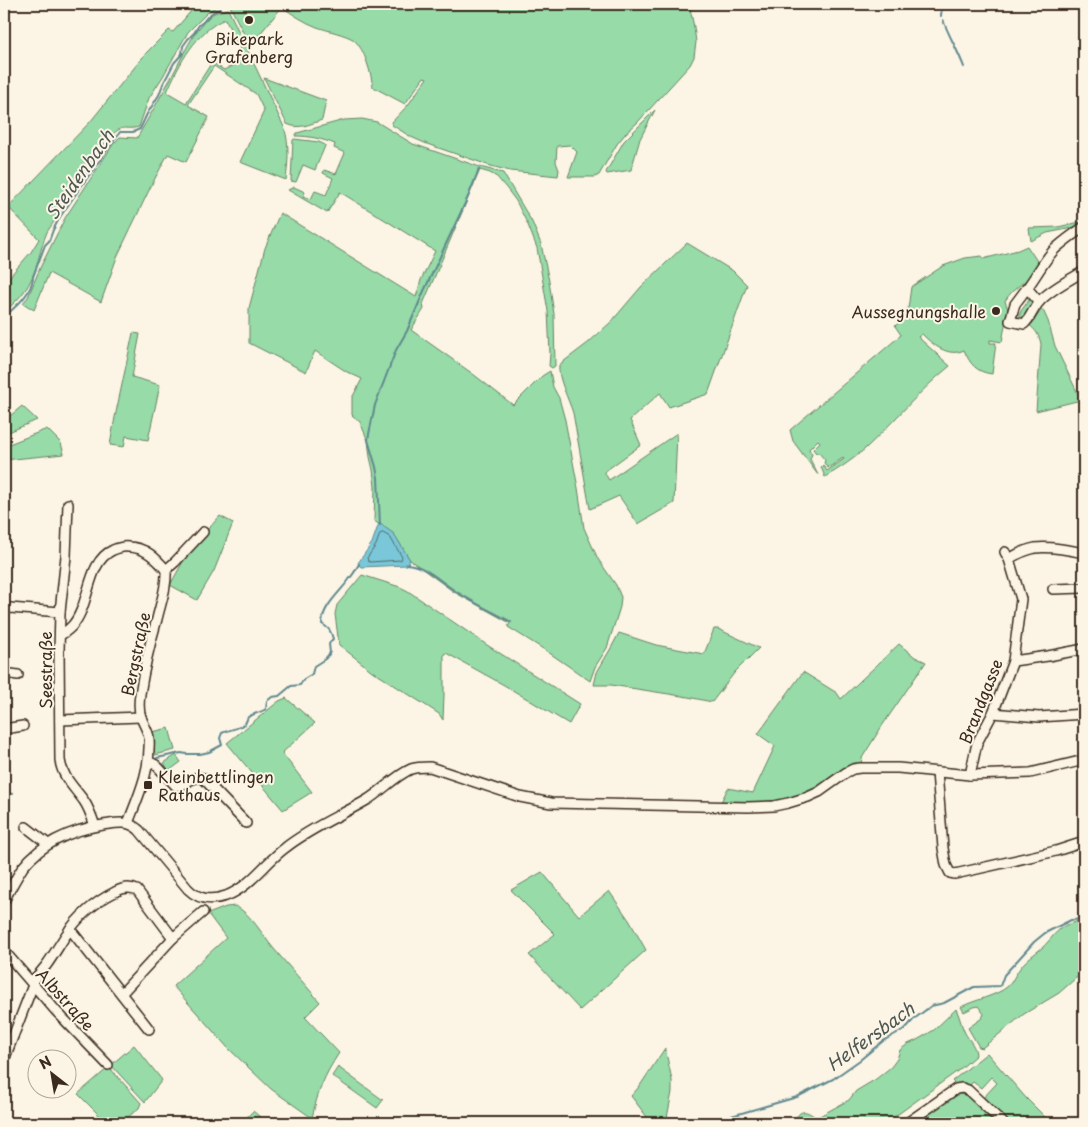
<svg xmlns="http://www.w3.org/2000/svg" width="1088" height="1127" viewBox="0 0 1088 1127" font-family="'Playpen Sans',sans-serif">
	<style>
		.green { fill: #96dba8; stroke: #688263; fill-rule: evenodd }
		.water { fill: #79c7d8; stroke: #60888e }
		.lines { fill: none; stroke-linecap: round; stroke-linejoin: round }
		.shore { stroke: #546968; stroke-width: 1 }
		.stream { stroke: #60888e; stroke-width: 2 }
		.minor-casing { stroke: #3b2a1e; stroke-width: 12 }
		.minor { stroke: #fcf5e5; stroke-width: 9 }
		.poi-dot { fill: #3b2a1e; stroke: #fcf5e5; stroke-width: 2 }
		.labels { text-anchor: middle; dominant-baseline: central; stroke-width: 4; stroke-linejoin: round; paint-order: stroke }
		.poi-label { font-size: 16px; fill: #3b2a1e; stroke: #fcf5e5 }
		.street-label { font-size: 16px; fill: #3b2a1e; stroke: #fcf5e5 }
		.water-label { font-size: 18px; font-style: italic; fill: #4e5956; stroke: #fcf5e5 }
	</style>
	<rect width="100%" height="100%" fill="#fcf5e5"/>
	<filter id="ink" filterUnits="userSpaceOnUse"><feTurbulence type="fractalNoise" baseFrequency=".02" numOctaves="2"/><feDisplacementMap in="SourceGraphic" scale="10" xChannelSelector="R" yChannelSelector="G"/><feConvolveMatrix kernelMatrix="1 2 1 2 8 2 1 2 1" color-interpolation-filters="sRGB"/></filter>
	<g filter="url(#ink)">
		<g class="green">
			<path d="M197 4H221L223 6 215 8 208 12 188 32 162 78 149 98 139 127C124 131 124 123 111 136L47 232C40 249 38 267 29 284 23 295 13 304 4 313V283L31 252 39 239 8 207 90 122 147 52 169 30 173 32Z"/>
			<path d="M229 4H689L694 27 696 42 694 57 690 65 637 123 626 133 617 144 599 175 595 177H568L577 152 570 145 557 146 556 162 559 170 558 176 510 171 491 166 427 144 411 137 392 125V122L408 105 427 78 424 77 405 104 373 87C371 74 365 49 354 40 348 35 325 30 317 27 304 22 294 15 282 7L250 46Z"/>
			<path d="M228 9 284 127C290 145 288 162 286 180L240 162 264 111 256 94 214 66 188 105 209 117 186 162 168 154 152 184 117 257 101 302 49 273 34 310 23 303 28 297 40 268 65 218 114 143 120 137 137 138C149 117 161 96 173 74 184 54 192 32 210 16 214 12 221 11 228 9ZM225 19 245 59 224 70 212 62 186 103 167 92C179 64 196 31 225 19Z"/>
			<path d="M264 78 326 101 322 120C310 124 299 130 287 124Z"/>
			<path d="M655 110 640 139 631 170 607 174 606 172 624 141Z"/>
			<path d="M362 119 377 122 413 144 422 147 480 167 503 173 532 222 541 244 549 281 554 314 555 366 552 368 549 366 550 354 548 311 537 248 528 225 516 201 507 189 497 177 490 173 480 170 423 304 424 309 411 330 473 374 513 405 542 376 550 371 553 387 559 398 565 420 578 488 584 528 598 559 616 585 621 597 620 607 607 648 595 667 590 681 548 652 508 627 510 623 454 592 410 560 394 534 374 521 375 487 373 470 370 457 368 441 360 422 352 415V398L362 379 347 372 315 351 306 372 249 343V308L265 248 280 213 416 297 421 280 435 251 340 192 327 213 288 190 294 187 305 192 303 196 311 199 315 191 326 195 333 178 323 173 324 170 336 174 345 153 334 148 335 144C322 139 310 136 295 136L297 133 344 120Z"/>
			<path d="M294 139 319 142 325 145V146L315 170 303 165 296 182 291 181 293 140Z"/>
			<path d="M1080 222 1083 226 1047 233 1031 241 1029 228 1058 227Z"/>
			<path d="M687 243 733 271 747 285 708 394 669 407 660 393 630 420 641 445 604 472 609 480 677 433 674 503 638 524 619 496 590 509 573 413C569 400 557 377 559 365L588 343 612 321 641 287Z"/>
			<path d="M1027 246 1039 264C1031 282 1014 285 1005 301L1008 309 1002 342 990 340V343H996L992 374C976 372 970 364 964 350 948 358 932 344 922 334L918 337 950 366C919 391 895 421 866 448 854 459 839 469 825 477L821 467 823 465 827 471 844 459 843 458 828 468 824 463 825 460 819 453H816L813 449 820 442 818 440 809 449 812 454 810 459 818 475 793 441 790 430 901 335 895 326 907 316 911 287 943 266 965 258 982 256 983 259 1018 250Z"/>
			<path d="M1031 297 1034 302 1025 319H1018L1021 311Z"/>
			<path d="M1041 310H1043L1048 321 1055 346 1081 400 1036 411 1041 344C1039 335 1036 330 1028 324L1029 323 1032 324Z"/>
			<path d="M133 333 140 334 132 377 160 385 148 440 126 436 124 447 110 445 115 417Z"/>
			<path d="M22 406 37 420 4 434V421Z"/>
			<path d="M47 429 61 443 64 454 4 460V446Z"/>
			<path d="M220 516 233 523 214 571 197 600 170 585 190 549Z"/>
			<path d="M362 575 400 587 408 591 487 645 580 704 569 724 504 685 446 653 444 654V695L443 720 439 714 433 710 372 671 339 645 335 614 337 605Z"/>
			<path d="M714 629H718L759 648 735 672 712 702 688 697 611 685H594L597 672 611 648 619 633 656 645 704 654Z"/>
			<path d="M899 644 915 657 926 662 882 726 862 758 861 764 852 765 846 768 824 784 811 790 783 800 747 803 721 802 728 788 753 793 775 746 758 734 803 672 837 693 841 699Z"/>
			<path d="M286 698 315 723 282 753 312 792 283 810 227 743 279 701Z"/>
			<path d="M169 728 175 750 155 755 152 732Z"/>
			<path d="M176 755 181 762 169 771 164 763Z"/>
			<path d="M542 872 579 916 609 891 629 920 646 950 580 1010 529 955 555 934 511 890Z"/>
			<path d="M235 906C252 914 262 935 274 949 289 967 305 984 320 1002L305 1017 339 1053C324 1076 318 1091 312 1118L271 1089 228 1048 173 986 226 938 208 914 226 907Z"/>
			<path d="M1080 921 1084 922V971L1059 993 1024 1014 982 1048 979 1047 968 1028 982 1018 984 1014 978 1006 974 1007 964 1012 961 1007C974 1000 996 996 1007 987 1013 982 1015 974 1020 968 1026 959 1035 954 1043 947 1057 933 1058 925 1080 921Z"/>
			<path d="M956 1009C960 1017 961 1025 965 1033 969 1040 976 1047 976 1055L959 1070 890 1120 886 1123H793C799 1110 805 1108 816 1118L849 1100 856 1091 876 1079 891 1067 897 1059 900 1050 908 1044 917 1040 934 1030Z"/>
			<path d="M134 1045 162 1080 145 1102 111 1065Z"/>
			<path d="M665 1048 672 1080V1092L666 1123H638L647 1117 631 1096 639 1087Z"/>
			<path d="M987 1053 1026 1098 1051 1123H1009L983 1098 997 1083 991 1077 981 1088 973 1082 969 1086 963 1083 955 1084 952 1081Z"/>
			<path d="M109 1067 141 1103 139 1108 121 1123H107L78 1094Z"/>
			<path d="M338 1067 383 1100 377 1108 332 1076Z"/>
			<path d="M960 1094 968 1096 972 1099 997 1123H916L955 1095Z"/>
			<path d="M253 1111 266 1122 269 1123H241Z"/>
		</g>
		<path class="water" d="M379 523 394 534 410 560 407 565 361 567 359 565 358 563 372 543Z"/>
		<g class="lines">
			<path class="shore" d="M383 533 390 537 402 557 401 560 370 562 368 561 367 558 376 545 380 534Z"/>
			<g class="stream">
				<path d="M941 16 942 4"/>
				<path d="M943 20C949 36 958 51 964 67"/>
				<path d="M4 317C15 307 32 294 33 277L45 245 49 241 53 230 60 217 73 198 120 132H133L140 129 147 114 159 95 163 84 174 63 182 54 183 46 188 39 194 33 199 25 203 22 207 17 213 12 220 9"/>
				<path d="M380 525 378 478 376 467 368 440 369 434 375 405 396 350 407 331 424 291 468 197 479 169"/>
				<path d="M407 564C427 566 440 582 457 592 474 603 493 612 511 622"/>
				<path d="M157 758 181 753 187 754H200L209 752 222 745 220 738 222 733C230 729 238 729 245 724L248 717C254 713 260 713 266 709L267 701 272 697 279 696 291 686 300 685 304 679 312 674 314 666 325 659 330 653 329 644 333 639C331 631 329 628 322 624 322 607 339 593 348 581 352 576 356 570 359 564"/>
				<path d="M4 793 13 794"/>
				<path d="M643 1123 646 1121 658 1120 675 1121H697L728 1117 797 1097 833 1079 860 1060 883 1041 906 1028 914 1019 931 1006 944 1003 974 987 1000 986 1004 975 1034 942 1045 933 1071 920 1084 919"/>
			</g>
			<defs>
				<g id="minor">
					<path d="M1027 288 1015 304 1010 321 1024 324C1031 318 1033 308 1040 301 1052 288 1070 280 1084 271"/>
					<path d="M1039 302 1027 288C1037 275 1044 260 1055 249 1064 241 1075 233 1084 227"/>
					<path d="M68 504 66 556 60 612 59 651 60 760C62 777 74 787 84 801 89 808 92 817 95 826"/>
					<path d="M1009 559C1017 554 1026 550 1035 548 1049 546 1070 550 1084 553"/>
					<path d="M166 570 175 562 203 532"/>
					<path d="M1053 589 1084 588"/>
					<path d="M4 609 10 608 60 612"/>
					<path d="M60 635C65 633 68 630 72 626 91 605 86 562 113 550 118 548 123 546 128 547 145 547 156 558 166 570"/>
					<path d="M1013 661 1048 656 1084 649"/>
					<path d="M4 673 18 675"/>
					<path d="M993 713 1039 717 1084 714"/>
					<path d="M60 720 141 717"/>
					<path d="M4 729 23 726"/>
					<path d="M148 761 156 765 176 786C186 786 192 775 203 778L246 823"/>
					<path d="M937 772 943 848 946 865 950 873 955 874 1056 851 1084 842"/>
					<path d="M970 775 977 743 993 713 1013 661 1021 599 1009 559 1005 552"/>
					<path d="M128 823C139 795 151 769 149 738 148 730 143 724 141 717 138 709 139 701 140 694 144 668 150 643 157 619 161 602 167 587 166 570"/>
					<path d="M26 827 48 844"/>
					<path d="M4 901C10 889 16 878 23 867 43 842 72 830 103 825 117 823 128 820 139 830L188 889C199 900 211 901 226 896 250 887 265 863 285 848 310 828 340 816 367 800 382 791 395 776 411 769 417 767 423 767 430 767L520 797 551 803 748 807 774 806 788 803 808 797 819 792 847 772 853 769 860 768H898L970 775 1030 773 1084 760"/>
					<path d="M70 929 149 1029"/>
					<path d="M4 951 56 1011 108 1065"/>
					<path d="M31 982C47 968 54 953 66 935 78 917 95 902 115 892 122 888 129 886 137 890L173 938"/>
					<path d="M122 993 173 938 203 912"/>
					<path d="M4 1060 33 985"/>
					<path d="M907 1123 956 1089 962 1088 968 1090 1003 1123"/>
				</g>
			</defs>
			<use href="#minor" class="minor-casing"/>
			<use href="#minor" class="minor"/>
		</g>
	</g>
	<g class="poi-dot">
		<circle cx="249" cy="20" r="5"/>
		<circle cx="996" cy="311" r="5"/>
		<rect x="143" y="780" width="10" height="10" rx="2.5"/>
	</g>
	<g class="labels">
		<g class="poi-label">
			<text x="249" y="38">Bikepark<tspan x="249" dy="18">Grafenberg</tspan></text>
			<text x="986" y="311" text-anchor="end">Aussegnungshalle</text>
			<text x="158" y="776" text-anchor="start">Kleinbettlingen<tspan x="158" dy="18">Rathaus</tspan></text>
		</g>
		<g class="street-label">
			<text transform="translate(135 654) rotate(-78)">Bergstraße</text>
			<text transform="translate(45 670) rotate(-90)">Seestraße</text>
			<text transform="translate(980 701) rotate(-68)">Brandgasse</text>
			<text transform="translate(66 999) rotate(48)">Albstraße</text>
		</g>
		<g class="water-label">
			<text transform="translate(79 174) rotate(-55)">Steidenbach</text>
			<text transform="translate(870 1036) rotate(-36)">Helfersbach</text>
		</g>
	</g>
	<rect width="1088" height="1127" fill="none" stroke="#fcf5e5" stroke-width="20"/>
	<rect x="10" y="10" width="1068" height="1107" fill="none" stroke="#3b2a1e" stroke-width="2" filter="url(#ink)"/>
	<g transform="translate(52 1074) rotate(329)"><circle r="24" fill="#fcf5e5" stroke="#afa495"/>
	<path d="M0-4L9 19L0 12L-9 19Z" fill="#3b2a1e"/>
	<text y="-8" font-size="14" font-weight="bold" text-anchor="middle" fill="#3b2a1e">N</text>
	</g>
</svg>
